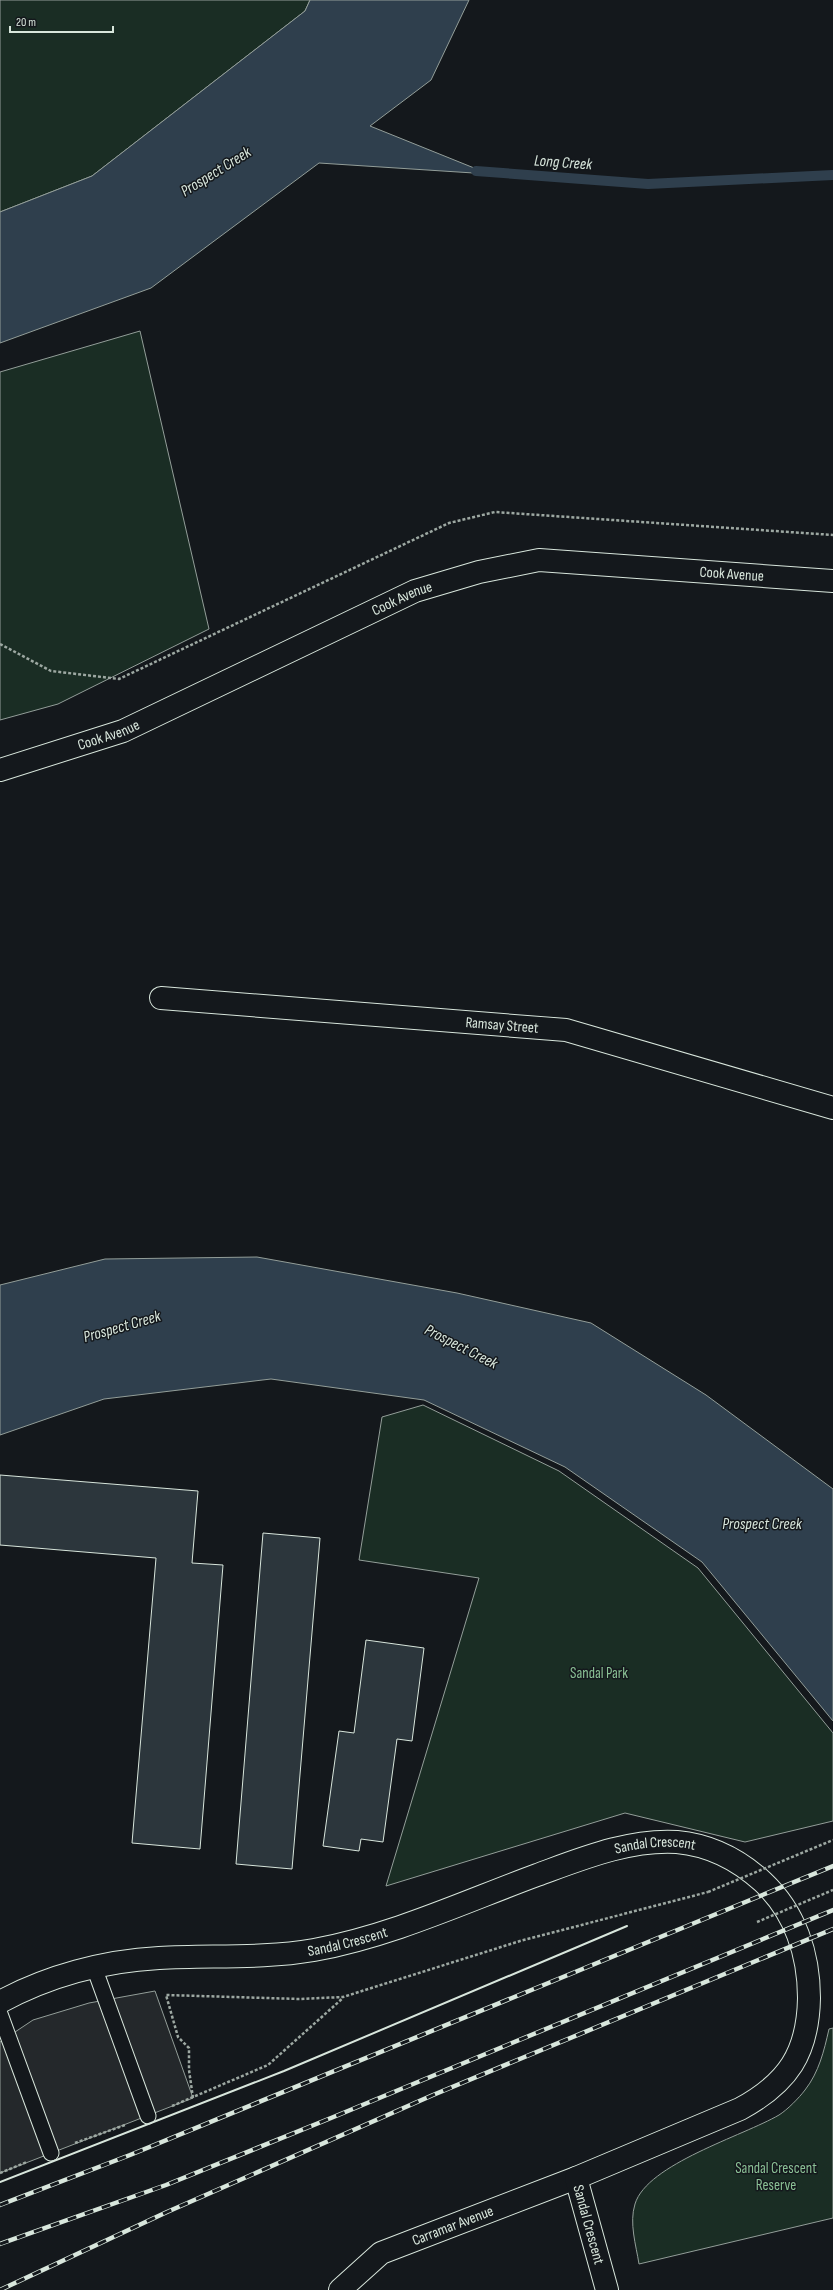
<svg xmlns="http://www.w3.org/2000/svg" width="833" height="2290" viewBox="0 0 833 2290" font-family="'Sofia Sans Condensed',sans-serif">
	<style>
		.green { fill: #1a2d24; stroke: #939e99 }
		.parking { fill: #24282b; stroke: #939e99 }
		.water { fill: #2f3f4d; stroke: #939e99 }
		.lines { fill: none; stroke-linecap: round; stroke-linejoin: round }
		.stream { stroke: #2f3f4d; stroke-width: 10 }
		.building { fill: #2c363c; stroke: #d8e6dc }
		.service-casing { stroke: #d8e6dc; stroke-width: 17 }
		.minor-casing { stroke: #d8e6dc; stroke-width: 24 }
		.tertiary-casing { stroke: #d8e6dc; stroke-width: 24 }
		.path { stroke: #9da8a2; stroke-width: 2.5; stroke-dasharray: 3 2; stroke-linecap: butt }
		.service { stroke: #14181c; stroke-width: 15 }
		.minor { stroke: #14181c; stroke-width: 22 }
		.tertiary { stroke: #14181c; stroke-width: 22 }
		.rail-casing { stroke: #d8e6dc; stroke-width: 4.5 }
		.rail { stroke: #14181c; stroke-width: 3; stroke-dasharray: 9; stroke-linecap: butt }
		.path-bridge { stroke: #9da8a2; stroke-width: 2.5; stroke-dasharray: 3 2; stroke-linecap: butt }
		.wall { stroke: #d8e6dc; stroke-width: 2 }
		.labels { text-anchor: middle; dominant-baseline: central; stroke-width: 3; stroke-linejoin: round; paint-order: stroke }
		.street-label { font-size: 15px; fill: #d8e6dc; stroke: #14181c }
		.park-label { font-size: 15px; fill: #8ac095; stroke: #14181c }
		.water-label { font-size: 16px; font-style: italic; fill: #d8e6dc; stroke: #14181c }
	</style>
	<rect width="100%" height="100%" fill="#14181c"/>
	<g class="green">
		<path d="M0 0H310L305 11 92 176 0 212Z"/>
		<path d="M140 331 209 629 58 704 0 720V372Z"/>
		<path d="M423 1405 559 1471 698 1568 833 1733V1821L745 1842 625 1813 386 1886 479 1578 359 1560 382 1417Z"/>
		<path d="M833 2028V2218L639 2264C636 2245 629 2223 635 2204 647 2164 743 2136 779 2115 787 2110 799 2098 805 2090 819 2072 824 2051 829 2029Z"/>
	</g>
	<path class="parking" d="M155 1991 193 2098 0 2173V2042L33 2020 89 2003Z"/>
	<g class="water">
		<path d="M310 0H469L431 80 370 126 489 174 319 163 151 288 0 343V212L92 176 305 11Z"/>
		<path d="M257 1257 457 1293 591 1323 706 1395 833 1489V1721L702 1562 565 1467 424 1400 271 1379 104 1399 0 1435V1285L105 1259Z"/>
	</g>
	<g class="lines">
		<path class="stream" d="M476 171 648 184 833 175"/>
	</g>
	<g class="building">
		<path d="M0 1475 198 1491 192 1563 223 1565 200 1849 132 1843 156 1558 0 1545Z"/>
		<path d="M263 1533 320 1538 292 1869 236 1864Z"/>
		<path d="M366 1640 424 1648 412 1741 397 1739 383 1842 361 1839 359 1851 323 1846 339 1731 354 1733Z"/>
	</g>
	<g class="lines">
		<defs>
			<g id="service">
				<path d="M94 1967 148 2116"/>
				<path d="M0 2014 51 2153"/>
			</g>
			<g id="minor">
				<path id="s1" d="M0 770 123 731 415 591 479 572 539 560 833 581"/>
				<path id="s2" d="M161 998 566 1030 833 1108"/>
				<path id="s3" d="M340 2290 381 2253 576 2178"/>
			</g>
			<g id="tertiary">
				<path id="s4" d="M0 2002C48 1976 104 1961 159 1958 211 1955 262 1959 314 1950 391 1936 464 1902 537 1875 581 1859 629 1839 677 1842 710 1845 739 1860 763 1882 795 1912 809 1954 809 1998 808 2053 788 2083 740 2109L576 2178 607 2290"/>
			</g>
		</defs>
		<use href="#service" class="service-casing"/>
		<use href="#minor" class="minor-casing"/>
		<use href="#tertiary" class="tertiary-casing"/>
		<g class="path">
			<path d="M0 644 51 671 119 679 449 523 495 512 833 535"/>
			<path d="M193 2098 189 2070V2048L178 2037 166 1995 299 1999 343 1997 520 1941 708 1892"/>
			<path d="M172 2106 268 2065 343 1998"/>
			<path d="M75 2143 125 2125"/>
			<path d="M0 2173 27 2162"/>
		</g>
		<use href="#service" class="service"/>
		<use href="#minor" class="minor"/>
		<use href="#tertiary" class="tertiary"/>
		<defs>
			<g id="rail">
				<path d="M0 2205 130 2155 833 1866"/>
				<path d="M0 2244 166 2185 331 2118 833 1910"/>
				<path d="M0 2290 167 2212 433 2095 833 1929"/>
			</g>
		</defs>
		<use href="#rail" class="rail-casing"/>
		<use href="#rail" class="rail"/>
		<g class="path-bridge">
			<path d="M708 1892 833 1840"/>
			<path d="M757 1922 833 1890"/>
		</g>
		<path class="wall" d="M0 2182 284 2071 627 1926"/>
	</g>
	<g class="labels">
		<g class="street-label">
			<text stroke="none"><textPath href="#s1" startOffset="774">Cook Avenue</textPath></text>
			<text stroke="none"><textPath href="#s1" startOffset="438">Cook Avenue</textPath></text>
			<text stroke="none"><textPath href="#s1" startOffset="114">Cook Avenue</textPath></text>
			<text stroke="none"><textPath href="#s2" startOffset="342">Ramsay Street</textPath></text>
			<text stroke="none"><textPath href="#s4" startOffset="680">Sandal Crescent</textPath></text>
			<text stroke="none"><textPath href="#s4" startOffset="356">Sandal Crescent</textPath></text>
			<text stroke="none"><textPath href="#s4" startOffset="1292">Sandal Crescent</textPath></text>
			<text stroke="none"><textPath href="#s3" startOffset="132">Carramar Avenue</textPath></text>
		</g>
		<g class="park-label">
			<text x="599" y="1673">Sandal Park</text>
			<text x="776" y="2168">Sandal Crescent<tspan x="776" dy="17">Reserve</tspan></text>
		</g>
		<g class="water-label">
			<text transform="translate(563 163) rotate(4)">Long Creek</text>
			<text transform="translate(216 172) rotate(-32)">Prospect Creek</text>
			<text transform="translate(122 1327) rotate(-16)">Prospect Creek</text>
			<text transform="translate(461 1347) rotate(27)">Prospect Creek</text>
			<text x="762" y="1524">Prospect Creek</text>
		</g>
	</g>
	<path d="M10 26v6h103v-6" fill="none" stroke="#d8e6dc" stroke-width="2"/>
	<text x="16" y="26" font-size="12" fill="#d8e6dc" stroke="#14181c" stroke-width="3" paint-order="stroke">20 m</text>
</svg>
